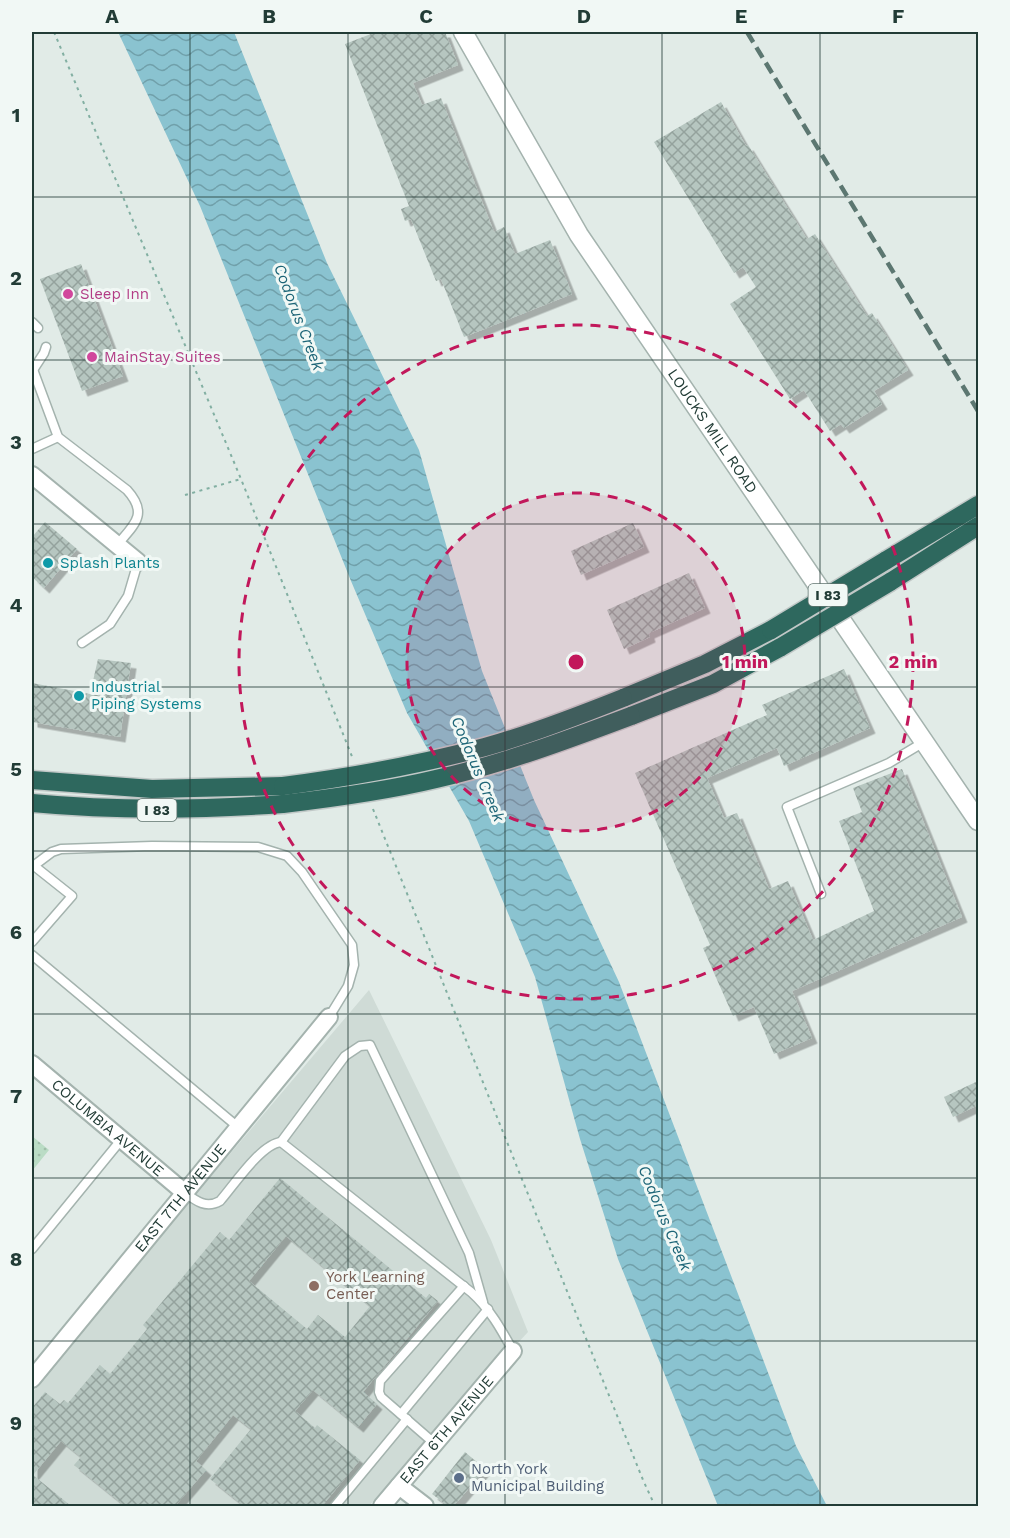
<svg xmlns="http://www.w3.org/2000/svg" width="1010" height="1538" viewBox="0 0 1010 1538" font-family="'Work Sans',sans-serif">
	<style>
		.built { fill: #cfdbd6 }
		.green { fill: url(#green-dots) }
		.water { fill: url(#water-waves) }
		.building { fill: url(#building-cross-hatch); fill-rule: evenodd; filter: url(#shadow) }
		.lines { fill: none; stroke-linecap: round; stroke-linejoin: round }
		.service-casing { stroke: #a4b3ae; stroke-width: 11 }
		.minor-casing { stroke: #a4b3ae; stroke-width: 20 }
		.tertiary-casing { stroke: #a4b3ae; stroke-width: 21 }
		.motorway-casing { stroke: #c1c8c7; stroke-width: 21 }
		.path { stroke: #82afa2; stroke-width: 2; stroke-dasharray: 3 4.5; stroke-linecap: butt }
		.service { stroke: #fff; stroke-width: 8 }
		.minor { stroke: #fff; stroke-width: 16 }
		.tertiary { stroke: #fff; stroke-width: 18 }
		.motorway { stroke: #2e685e; stroke-width: 18 }
		.rail { stroke: #5c7771; stroke-width: 4.5; stroke-dasharray: 12 6; stroke-linecap: butt }
		.motorway-bridge-casing { stroke: #c1c8c7; stroke-width: 21; stroke-linecap: butt }
		.motorway-bridge { stroke: #2e685e; stroke-width: 18 }
		.grid { fill: none; stroke: #223c36; stroke-width: 1.5; stroke-opacity: 0.55 }
		.ring { fill: none; stroke: #c2185b; stroke-width: 3; stroke-dasharray: 10 8 }
		.hotel-dot { fill: #d1479c; stroke: #f1f8f5; stroke-width: 2 }
		.culture-dot { fill: #0f9aa8; stroke: #f1f8f5; stroke-width: 2 }
		.education-dot { fill: #8d6e63; stroke: #f1f8f5; stroke-width: 2 }
		.service-dot { fill: #5c6f8a; stroke: #f1f8f5; stroke-width: 2 }
		.labels { text-anchor: middle; dominant-baseline: central; stroke-width: 6; stroke-linejoin: round; paint-order: stroke }
		.shield { fill: #f1f8f5; stroke: #60746f; stroke-width: 1.5 }
		.shield-label { font-size: 14px; font-weight: bold; fill: #223c36 }
		.hotel-label { font-size: 15px; fill: #b23c85; stroke: #f1f8f5; text-anchor: start }
		.street-label { font-size: 15px; fill: #223c36; stroke: #f1f8f5 }
		.culture-label { font-size: 15px; fill: #0d838f; stroke: #f1f8f5; text-anchor: start }
		.education-label { font-size: 15px; fill: #785e54; stroke: #f1f8f5; text-anchor: start }
		.service-label { font-size: 15px; fill: #4e5e75; stroke: #f1f8f5; text-anchor: start }
		.water-label { font-size: 16px; font-style: italic; fill: #1d6577; stroke: #f1f8f5 }
		.centre { fill: #c2185b; stroke: #f1f8f5; stroke-width: 3 }
		.ring-label { font-size: 18px; text-anchor: middle; font-weight: bold; fill: #c2185b; stroke: #f1f8f5; stroke-width: 6; stroke-linejoin: round; paint-order: stroke }
		.neatline { fill: none; stroke: #223c36; stroke-width: 2 }
		.grid-label { font-size: 20px; text-anchor: middle; font-weight: bold; fill: #223c36 }
	</style>
	<defs>
		<pattern id="green-dots" width="8" height="8" patternUnits="userSpaceOnUse" patternTransform="scale(1.5)"><rect width="8" height="8" fill="#badcc5"/><path d="M2 2h.1M6 6h.1" fill="none" stroke="#a0beaa" stroke-width="1.8" stroke-linecap="round"/></pattern>
		<pattern id="water-waves" width="16" height="10" patternUnits="userSpaceOnUse" patternTransform="scale(1.5)"><rect width="16" height="10" fill="#8ac3d0"/><path d="M0 5q4-4 8 0t8 0" fill="none" stroke="#70a0aa"/></pattern>
		<pattern id="building-cross-hatch" width="8" height="8" patternUnits="userSpaceOnUse" patternTransform="scale(1.5)"><rect width="8" height="8" fill="#b6c6c0"/><path d="M0 0l8 8M0 8l8-8" fill="none" stroke="#94a29d"/></pattern>
		<filter id="shadow"><feDropShadow dx="5.5" dy="5.5" stdDeviation="0" flood-color="#0004"/></filter>
	</defs>
	<rect width="100%" height="100%" fill="#e1ebe7"/>
	<path class="built" d="M369 990 491 1240 528 1332 416 1452 369 1506H32V1393L184 1208Z"/>
	<path class="green" d="M32 1136 49 1150 32 1171Z"/>
	<path class="water" d="M118 32H234L327 263 419 450 482 671 534 800 619 982 796 1446 827 1506H718L618 1259 580 1139 535 977 469 821 407 713 351 581 200 206Z"/>
	<g class="building">
		<path d="M376 32H445L458 65 413 83 422 105 441 98 494 232 504 227 515 254 550 240 572 294 464 337 441 279 436 281 411 219 405 221 401 209 409 206 345 44Z"/>
		<path d="M721 102 746 146 748 145 807 239 815 234 867 316 872 313 908 370 874 391 882 404 844 428 841 424 830 431 804 390 790 399 730 304 756 287 743 267 734 273 654 142Z"/>
		<path d="M81 264 123 376 82 391 40 279Z"/>
		<path d="M45 522 77 549 44 588 32 577V537Z"/>
		<path d="M633 523 644 547 581 575 571 551Z"/>
		<path d="M689 573 705 608 649 633 650 637 624 649 607 610Z"/>
		<path d="M98 659 131 663 120 737 32 722V683L90 694Z"/>
		<path d="M844 669 870 728 784 766 777 748 707 778 724 818 737 813 769 889 788 881 813 940 874 911 839 821 862 812 853 788 902 769 962 917 792 991 812 1038 774 1054 754 1007 733 1016 703 948 710 945 635 773 767 715 762 705Z"/>
		<path d="M978 1081V1105L953 1117 944 1097Z"/>
		<path d="M280 1178 426 1298 429 1294 438 1301 363 1392 377 1404 358 1427 313 1390 295 1411 315 1428 317 1425 360 1460 322 1506H244L210 1479 251 1429 233 1415 196 1461 206 1470 175 1506H125L74 1465 81 1457 61 1441 33 1475 71 1506H32V1408L45 1392 60 1404 64 1400 68 1403 100 1365 110 1374 147 1329 143 1325 220 1232 229 1240ZM286 1236 370 1306 345 1337 318 1315 307 1329 249 1281Z"/>
		<path d="M465 1452 485 1469 458 1501 452 1506H448L432 1494Z"/>
	</g>
	<g class="lines">
		<defs>
			<g id="service">
				<path d="M32 322 38 328"/>
				<path d="M32 367 58 437 127 490C149 514 134 525 117 545"/>
				<path d="M33 370 44 353 46 347"/>
				<path d="M32 449 58 437"/>
				<path d="M82 643 110 624 128 596 138 562"/>
				<path d="M32 867 52 852 61 849 152 846 258 847 287 856 302 872 352 945 354 965 348 986 329 1017"/>
				<path d="M821 894 787 807 889 763 924 742"/>
				<path d="M32 942 72 896 33 865"/>
				<path d="M32 955 238 1127"/>
				<path d="M281 1142 345 1056 360 1046 370 1045 469 1253 483 1302"/>
				<path d="M184 1192C196 1201 206 1209 220 1201 234 1185 261 1144 281 1142L471 1292C490 1309 501 1329 513 1351"/>
				<path d="M32 1249 121 1140"/>
				<path d="M401 1414 488 1309"/>
				<path d="M434 1443 381 1397 379 1392 380 1381 464 1286"/>
				<path d="M335 1506 407 1419"/>
			</g>
			<g id="minor">
				<path d="M32 475 138 562"/>
				<path id="s1" d="M32 1064 184 1192"/>
				<path id="s2" d="M32 1379 329 1017"/>
				<path d="M399 1486 425 1506"/>
				<path id="s3" d="M382 1506 513 1351"/>
			</g>
			<g id="tertiary">
				<path id="s4" d="M463 32 579 235 978 821"/>
			</g>
			<g id="motorway">
				<path d="M885 561 978 505"/>
				<path d="M890 582 978 526"/>
				<path d="M623 698 705 664 771 630"/>
				<path d="M631 716 713 684 781 647"/>
				<path d="M32 780 152 789 283 786"/>
				<path d="M32 803C116 811 199 810 283 804"/>
			</g>
		</defs>
		<use href="#service" class="service-casing"/>
		<use href="#minor" class="minor-casing"/>
		<use href="#tertiary" class="tertiary-casing"/>
		<use href="#motorway" class="motorway-casing"/>
		<g class="path">
			<path d="M54 32 241 479 353 759"/>
			<path d="M185 495 241 479"/>
			<path d="M373 809 643 1480 655 1506"/>
		</g>
		<use href="#service" class="service"/>
		<use href="#minor" class="minor"/>
		<use href="#tertiary" class="tertiary"/>
		<use href="#motorway" class="motorway"/>
		<path class="rail" d="M747 32 978 411"/>
		<defs>
			<g id="motorway-bridge">
				<path d="M771 630 885 561"/>
				<path d="M781 647 890 582"/>
				<path d="M283 786C351 777 419 765 485 747 532 734 578 716 623 698"/>
				<path d="M283 804C334 798 386 791 436 779 503 764 567 740 631 716"/>
			</g>
		</defs>
		<use href="#motorway-bridge" class="motorway-bridge-casing"/>
		<use href="#motorway-bridge" class="motorway-bridge"/>
	</g>
	<path class="grid" d="M190 32V1506M348 32V1506M505 32V1506M662 32V1506M820 32V1506M32 197H978M32 360H978M32 524H978M32 687H978M32 851H978M32 1014H978M32 1178H978M32 1341H978"/>
	<circle cx="576" cy="662" r="169" fill="#c2185b" fill-opacity=".12"/>
	<g class="ring">
		<circle cx="576" cy="662" r="169"/>
		<circle cx="576" cy="662" r="337"/>
	</g>
	<g class="hotel-dot">
		<circle cx="68" cy="294" r="6"/>
		<circle cx="92" cy="357" r="6"/>
	</g>
	<g class="culture-dot">
		<circle cx="48" cy="563" r="6"/>
		<circle cx="79" cy="696" r="6"/>
	</g>
	<circle class="education-dot" cx="314" cy="1286" r="6"/>
	<circle class="service-dot" cx="459" cy="1478" r="6"/>
	<g class="labels">
		<g class="shield">
			<rect x="808.5" y="584" width="39" height="22" rx="4.5"/>
			<rect x="137.5" y="799" width="39" height="22" rx="4.5"/>
		</g>
		<g class="shield-label">
			<text x="828" y="595">I 83</text>
			<text x="157" y="810">I 83</text>
		</g>
		<g class="hotel-label">
			<text x="80" y="294">Sleep Inn</text>
			<text x="104" y="357">MainStay Suites</text>
		</g>
		<g class="street-label">
			<text stroke="none"><textPath href="#s4" startOffset="471">LOUCKS MILL ROAD</textPath></text>
			<text stroke="none"><textPath href="#s1" startOffset="99">COLUMBIA AVENUE</textPath></text>
			<text stroke="none"><textPath href="#s2" startOffset="234">EAST 7TH AVENUE</textPath></text>
			<text stroke="none"><textPath href="#s3" startOffset="100">EAST 6TH AVENUE</textPath></text>
		</g>
		<g class="culture-label">
			<text x="60" y="563">Splash Plants</text>
			<text x="91" y="687">Industrial<tspan x="91" dy="17">Piping Systems</tspan></text>
		</g>
		<g class="education-label">
			<text x="326" y="1277">York Learning<tspan x="326" dy="17">Center</tspan></text>
		</g>
		<g class="service-label">
			<text x="471" y="1469">North York<tspan x="471" dy="17">Municipal Building</tspan></text>
		</g>
		<g class="water-label">
			<text transform="translate(299 317) rotate(69)">Codorus Creek</text>
			<text transform="translate(478 769) rotate(67)">Codorus Creek</text>
			<text transform="translate(665 1218) rotate(67)">Codorus Creek</text>
		</g>
	</g>
	<circle cx="576" cy="662" r="9" class="centre"/>
	<g class="ring-label">
		<text x="745" y="668">1 min</text>
		<text x="913" y="668">2 min</text>
	</g>
	<rect width="1010" height="1538" fill="none" stroke="#f1f8f5" stroke-width="66"/>
	<rect x="33" y="33" width="944" height="1472" class="neatline"/>
	<g class="grid-label">
		<text x="112" y="23">A</text>
		<text x="269" y="23">B</text>
		<text x="426" y="23">C</text>
		<text x="584" y="23">D</text>
		<text x="741" y="23">E</text>
		<text x="898" y="23">F</text>
		<text x="16" y="122">1</text>
		<text x="16" y="285">2</text>
		<text x="16" y="449">3</text>
		<text x="16" y="612">4</text>
		<text x="16" y="776">5</text>
		<text x="16" y="939">6</text>
		<text x="16" y="1103">7</text>
		<text x="16" y="1266">8</text>
		<text x="16" y="1430">9</text>
	</g>
</svg>
